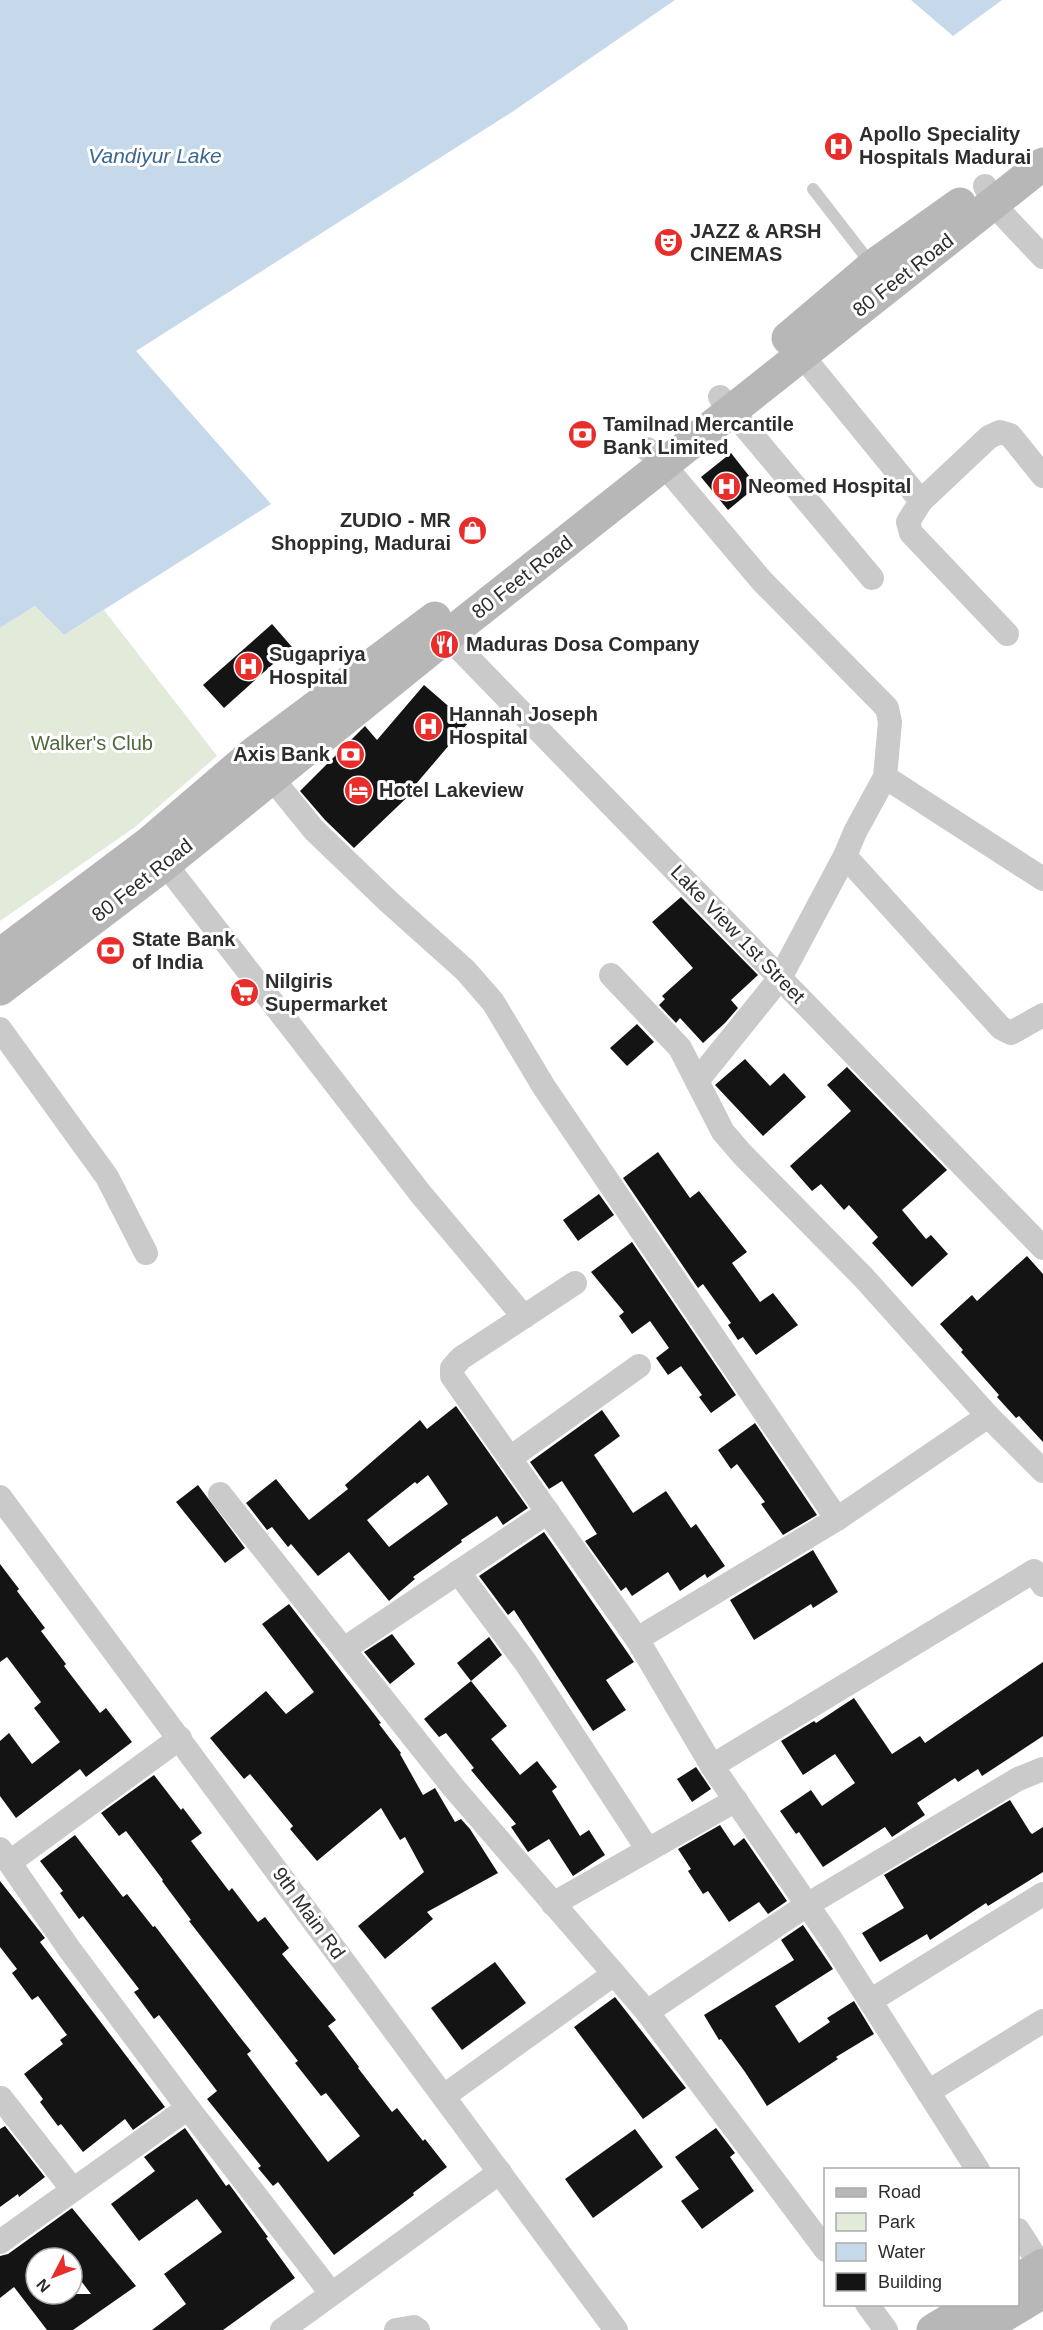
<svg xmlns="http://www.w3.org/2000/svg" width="1043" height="2330" viewBox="0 0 1043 2330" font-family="Helvetica,sans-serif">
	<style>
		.green { fill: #e2ebda }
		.water { fill: #c5d9eb }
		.building { fill: #141414; fill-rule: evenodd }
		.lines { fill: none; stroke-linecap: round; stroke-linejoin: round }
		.service { stroke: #cacaca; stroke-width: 12 }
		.minor { stroke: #cacaca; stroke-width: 24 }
		.secondary { stroke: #b7b7b7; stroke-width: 33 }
		.labels { text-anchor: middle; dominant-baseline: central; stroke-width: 6; stroke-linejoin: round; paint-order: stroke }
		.poi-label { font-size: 20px; font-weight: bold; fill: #2d2d2d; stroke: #fff; text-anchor: start }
		.street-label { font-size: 20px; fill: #2d2d2d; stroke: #fff }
		.park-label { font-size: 20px; fill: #4c693a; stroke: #fff }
		.water-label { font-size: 21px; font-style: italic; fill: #3a6790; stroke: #fff }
	</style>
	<rect width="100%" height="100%" fill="#fff"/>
	<path class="green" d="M35 606 64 635 104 610 217 756 135 827 0 921V628Z"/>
	<g class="water">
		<path d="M0 0H675L512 112 136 351 271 504 64 635 35 606 0 628Z"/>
		<path d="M911 0H1002L953 36Z"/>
	</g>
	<g class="building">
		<path d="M731 453 757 486 728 510 701 477Z"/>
		<path d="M272 624 292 647 224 708 203 685Z"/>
		<path d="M424 685 468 723 416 784 418 787 354 848 325 820 300 791 365 726 377 740Z"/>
		<path d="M681 897 758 975 731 1000 738 1008 725 1023 703 1043 680 1018 676 1023 659 1005 665 999 662 996 693 968 652 922Z"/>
		<path d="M637 1024 654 1042 627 1066 610 1048Z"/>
		<path d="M745 1059 770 1086 784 1073 806 1097 763 1136 715 1085Z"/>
		<path d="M847 1067 947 1170 902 1210 926 1239 931 1235 948 1254 912 1287 872 1243 878 1237 849 1205 844 1210 821 1184 812 1191 790 1166 851 1111 827 1085Z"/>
		<path d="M658 1152 690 1198 699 1191 747 1252 732 1263 760 1302 773 1293 798 1325 756 1355 743 1337 738 1340 728 1325 731 1323 703 1284 698 1288 623 1178Z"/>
		<path d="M599 1194 614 1215 578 1241 563 1220Z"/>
		<path d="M632 1242 736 1395 711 1413 699 1397 702 1395 681 1366 668 1375 656 1358 669 1348 650 1321 632 1334 619 1316 624 1312 591 1272Z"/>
		<path d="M1027 1256 1043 1274V1442L1019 1416 1016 1418 997 1397 999 1395 961 1352 963 1350 940 1324 972 1295 977 1301Z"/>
		<path d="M456 1406 528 1508 503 1525 497 1516 461 1540 462 1542 413 1577 415 1579 389 1601 349 1552 318 1576 291 1544 288 1547 272 1527 267 1530 246 1503 276 1479 309 1520 348 1489 345 1485 420 1420 427 1429ZM428 1475 448 1504 389 1547 367 1520 415 1482 417 1484Z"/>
		<path d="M602 1410 620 1436 594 1455 633 1513 666 1491 691 1528 696 1524 725 1566 707 1578 705 1574 680 1591 668 1572 632 1596 626 1587 621 1591 585 1541 597 1534 562 1481 549 1489 530 1462Z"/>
		<path d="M755 1423 817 1515 783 1535 761 1504 765 1502 737 1464 731 1469 718 1450Z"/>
		<path d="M198 1485 245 1548 225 1563 176 1502Z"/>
		<path d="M544 1532 634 1662 606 1680 626 1710 593 1731 514 1610 508 1615 479 1576Z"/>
		<path d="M813 1550 838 1592 813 1608 811 1604 754 1640 730 1600Z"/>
		<path d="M0 1564 19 1589 17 1591 45 1628 41 1631 66 1664 64 1666 100 1713 106 1708 132 1742 86 1777 80 1769 16 1818 0 1796V1741L9 1733 32 1764 60 1742 34 1708 41 1702 7 1657 0 1662Z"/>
		<path d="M289 1604 381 1723 379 1724 401 1753 400 1754 423 1795 435 1788 455 1822 461 1819 470 1829 498 1873 427 1912 433 1919 385 1959 358 1926 424 1872 405 1837 400 1840 381 1808 317 1861 290 1829 293 1826 250 1774 244 1779 210 1738 266 1691 286 1714 314 1692 262 1624Z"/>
		<path d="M392 1634 415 1664 390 1684 364 1652Z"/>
		<path d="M489 1637 502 1655 471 1681 457 1663Z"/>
		<path d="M1043 1662V1736L982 1776 978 1769 958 1782 955 1778 917 1803 925 1815 892 1837 885 1827 823 1867 799 1832 796 1834 780 1811 811 1790 822 1806 855 1783 835 1754 803 1775 781 1741 814 1721 816 1723 854 1698 892 1754 920 1736 925 1743Z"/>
		<path d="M471 1681 507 1726 491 1739 520 1775 537 1761 557 1787 552 1791 580 1836 589 1830 605 1855 573 1876 549 1839 528 1852 511 1827 516 1824 471 1770 474 1768 446 1733 439 1737 424 1719Z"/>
		<path d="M696 1767 711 1789 692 1802 677 1779Z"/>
		<path d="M154 1775 181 1810 183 1808 202 1833 191 1841 229 1891 232 1888 258 1922 265 1917 289 1948 282 1954 336 2020 328 2026 359 2067 358 2068 392 2112 397 2108 423 2141 425 2139 447 2167 413 2193 414 2195 334 2255 278 2182 273 2186 258 2168 261 2166 207 2099 217 2091 159 2015 154 2019 134 1992 139 1989 83 1916 79 1919 60 1893 63 1891 40 1861 75 1835 123 1897 127 1894 153 1927 155 1926 239 2036 251 2051 247 2054 255 2065 328 2162 360 2136 326 2093 321 2096 295 2063 298 2061 189 1921 191 1920 162 1881 163 1880 126 1831 119 1836 101 1813Z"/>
		<path d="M1010 1800 1030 1832 1032 1834 1043 1827V1872L988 1906 986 1903 930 1940 927 1934 880 1962 862 1933 904 1908 884 1875Z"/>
		<path d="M720 1825 734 1846 744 1838 787 1901 768 1914 759 1902 729 1922 708 1891 703 1894 688 1871 691 1869 678 1849Z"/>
		<path d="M0 1881 45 1938 40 1942 165 2107 133 2130 125 2119 83 2152 61 2124 58 2126 40 2102 43 2099 24 2074 63 2044 60 2040 67 2035 38 1996 32 2000 12 1973 17 1969 0 1947Z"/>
		<path d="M803 1925 833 1969 775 2006 799 2043 830 2022 827 2018 854 2001 874 2034 836 2057 838 2059 767 2106 745 2072 721 2039 719 2040 704 2015 794 1960 781 1940Z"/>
		<path d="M495 1962 526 2003 462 2050 431 2008Z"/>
		<path d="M615 1997 686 2088 643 2119 574 2027Z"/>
		<path d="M5 2126 45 2177 19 2197 18 2194 0 2207V2129Z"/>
		<path d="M185 2128 226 2186 229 2184 268 2237 266 2238 295 2278 223 2330H152L186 2304 164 2274 222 2232 197 2199 139 2241 111 2204 155 2171 144 2157Z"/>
		<path d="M716 2128 735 2153 730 2157 754 2191 702 2229 681 2201 699 2189 675 2157Z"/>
		<path d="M635 2129 663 2167 593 2218 565 2179Z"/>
		<path d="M72 2208 136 2286 73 2330H47L14 2287 0 2298V2256L8 2254ZM36 2258H72V2269L91 2294H36Z"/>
	</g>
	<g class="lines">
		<path class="service" d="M813 189 872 265"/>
		<g class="minor">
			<path d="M985 186 993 204 1043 257"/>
			<path d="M791 342 921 501 908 522 911 533 1007 634"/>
			<path d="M720 397 872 578"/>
			<path d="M647 449 663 464 762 581 887 708 890 722 885 777 855 832 845 856 780 978 697 1081"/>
			<path d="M921 501 989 437 1000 432 1010 435 1043 476"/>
			<path d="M438 622 447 636 1043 1248"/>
			<path d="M262 766 314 830 389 902 465 970 493 1002 544 1087 837 1519"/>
			<path d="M885 777 1043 879"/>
			<path d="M156 852 420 1193 524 1317"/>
			<path d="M845 856 1001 1028 1011 1033 1043 1015"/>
			<path d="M611 975 680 1048 723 1132 742 1154 864 1278 988 1416"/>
			<path d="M0 1029 107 1177 146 1253"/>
			<path d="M575 1283 461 1358 452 1368V1376L637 1639 712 1766 830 1938 978 2170"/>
			<path d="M510 1458 639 1366"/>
			<path d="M220 1494 453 1787 647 2012 826 2250"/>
			<path d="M0 1497 616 2330"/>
			<path d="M458 1572 526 1663 648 1850"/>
			<path d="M637 1639 837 1519 988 1416 1043 1471"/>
			<path d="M344 1649 548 1512"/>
			<path d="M712 1766 1034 1571 1043 1585"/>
			<path d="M0 1849 70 1950 188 2108 331 2293"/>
			<path d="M10 1862 180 1738"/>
			<path d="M553 1904 736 1800"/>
			<path d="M870 2001 1043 1894"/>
			<path d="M647 2012 807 1905 1018 1779 1043 1769"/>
			<path d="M928 2092 1043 2021"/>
			<path d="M444 2096 614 1974"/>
			<path d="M1 2098 73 2190"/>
			<path d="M1018 2230 1041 2266"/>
			<path d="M0 2242 188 2108"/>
			<path d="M867 2304 886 2330"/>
			<path d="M282 2330 500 2172"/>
			<path d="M396 2330 414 2327 418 2330"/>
		</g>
		<g class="secondary">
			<path d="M788 338 873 266 960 204"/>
			<path d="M0 955 149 843 254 753 435 618"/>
			<path d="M0 989 165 864 447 636 1043 164"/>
			<path d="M1018 2280 1043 2265"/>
			<path d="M933 2330 976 2304"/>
			<path d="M980 2330 1043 2292"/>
		</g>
	</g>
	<defs>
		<symbol id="hospital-disc" viewBox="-11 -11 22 22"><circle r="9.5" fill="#e82d2b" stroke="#fff"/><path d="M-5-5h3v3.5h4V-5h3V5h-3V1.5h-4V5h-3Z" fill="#fff"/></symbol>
		<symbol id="theatre-disc" viewBox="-11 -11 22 22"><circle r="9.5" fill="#e82d2b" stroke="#fff"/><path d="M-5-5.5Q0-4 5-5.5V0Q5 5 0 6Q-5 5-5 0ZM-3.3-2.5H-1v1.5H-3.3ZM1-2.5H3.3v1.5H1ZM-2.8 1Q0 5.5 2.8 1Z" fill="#fff"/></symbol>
		<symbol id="bank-disc" viewBox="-11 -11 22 22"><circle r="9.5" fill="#e82d2b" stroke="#fff"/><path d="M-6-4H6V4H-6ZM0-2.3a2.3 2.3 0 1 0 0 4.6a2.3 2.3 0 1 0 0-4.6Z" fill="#fff"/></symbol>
		<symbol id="shop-disc" viewBox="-11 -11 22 22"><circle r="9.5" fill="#e82d2b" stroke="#fff"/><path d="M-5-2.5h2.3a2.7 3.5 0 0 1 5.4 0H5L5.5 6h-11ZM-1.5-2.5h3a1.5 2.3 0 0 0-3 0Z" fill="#fff"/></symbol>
		<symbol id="restaurant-disc" viewBox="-11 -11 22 22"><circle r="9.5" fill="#e82d2b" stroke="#fff"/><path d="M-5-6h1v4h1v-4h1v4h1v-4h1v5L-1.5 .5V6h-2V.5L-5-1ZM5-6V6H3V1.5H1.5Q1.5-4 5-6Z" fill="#fff"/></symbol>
		<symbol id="hotel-disc" viewBox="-11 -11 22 22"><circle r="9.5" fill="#e82d2b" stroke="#fff"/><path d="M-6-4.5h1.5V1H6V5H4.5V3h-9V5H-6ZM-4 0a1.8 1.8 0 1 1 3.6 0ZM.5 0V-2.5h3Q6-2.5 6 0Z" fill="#fff"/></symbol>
		<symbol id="supermarket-disc" viewBox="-11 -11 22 22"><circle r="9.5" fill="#e82d2b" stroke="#fff"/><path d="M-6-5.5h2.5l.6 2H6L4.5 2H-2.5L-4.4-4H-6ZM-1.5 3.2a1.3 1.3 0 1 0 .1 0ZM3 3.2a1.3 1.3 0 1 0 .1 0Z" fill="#fff"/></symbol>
	</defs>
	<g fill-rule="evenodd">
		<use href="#hospital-disc" x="822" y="130" width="33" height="33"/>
		<use href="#theatre-disc" x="652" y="226" width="33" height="33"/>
		<use href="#bank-disc" x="566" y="418" width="33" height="33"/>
		<use href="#hospital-disc" x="710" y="470" width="33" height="33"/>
		<use href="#shop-disc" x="456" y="514" width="33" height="33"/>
		<use href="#restaurant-disc" x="428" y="628" width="33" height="33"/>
		<use href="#hospital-disc" x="232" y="650" width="33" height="33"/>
		<use href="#hospital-disc" x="412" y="710" width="33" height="33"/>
		<use href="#bank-disc" x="334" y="738" width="33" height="33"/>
		<use href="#hotel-disc" x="342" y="774" width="33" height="33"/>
		<use href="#bank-disc" x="94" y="934" width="33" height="33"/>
		<use href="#supermarket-disc" x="228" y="976" width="33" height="33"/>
	</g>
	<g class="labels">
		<g class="poi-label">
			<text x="859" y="134">Apollo Speciality<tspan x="859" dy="23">Hospitals Madurai</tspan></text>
			<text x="690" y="231">JAZZ &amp; ARSH<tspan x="690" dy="23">CINEMAS</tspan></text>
			<text x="603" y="424">Tamilnad Mercantile<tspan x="603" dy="23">Bank Limited</tspan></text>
			<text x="748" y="486">Neomed Hospital</text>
			<text x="451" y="520" text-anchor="end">ZUDIO - MR<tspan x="451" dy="23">Shopping, Madurai</tspan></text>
			<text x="466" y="644">Maduras Dosa Company</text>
			<text x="269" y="654">Sugapriya<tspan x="269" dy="23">Hospital</tspan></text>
			<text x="449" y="714">Hannah Joseph<tspan x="449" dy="23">Hospital</tspan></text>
			<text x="330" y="754" text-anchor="end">Axis Bank</text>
			<text x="379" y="790">Hotel Lakeview</text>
			<text x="132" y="939">State Bank<tspan x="132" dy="23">of India</tspan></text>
			<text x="265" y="981">Nilgiris<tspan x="265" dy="23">Supermarket</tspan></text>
		</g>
		<g class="street-label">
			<text transform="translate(903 275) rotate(-38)">80 Feet Road</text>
			<text transform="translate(522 577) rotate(-38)">80 Feet Road</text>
			<text transform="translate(142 880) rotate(-38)">80 Feet Road</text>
			<text transform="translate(738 934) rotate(46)">Lake View 1st Street</text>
			<text transform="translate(309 1913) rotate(54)">9th Main Rd</text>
		</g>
		<g class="park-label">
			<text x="92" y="743">Walker's Club</text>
		</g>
		<g class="water-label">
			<text x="155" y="155">Vandiyur Lake</text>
		</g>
	</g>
	<rect x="824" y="2168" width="195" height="138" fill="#ffffff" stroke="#ababab" stroke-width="1.5"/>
	<rect x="836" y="2188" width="30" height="9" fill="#b7b7b7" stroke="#ababab" stroke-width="1.5"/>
	<text x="878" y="2198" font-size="18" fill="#2d2d2d">Road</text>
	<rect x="836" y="2213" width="30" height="18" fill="#e2ebda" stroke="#ababab" stroke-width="1.5"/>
	<text x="878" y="2228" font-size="18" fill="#2d2d2d">Park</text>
	<rect x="836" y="2243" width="30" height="18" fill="#c5d9eb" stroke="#ababab" stroke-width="1.5"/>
	<text x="878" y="2258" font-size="18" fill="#2d2d2d">Water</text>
	<rect x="836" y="2273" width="30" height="18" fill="#141414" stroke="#ababab" stroke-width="1.5"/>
	<text x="878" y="2288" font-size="18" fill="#2d2d2d">Building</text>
	<g transform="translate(54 2276) rotate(228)"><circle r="28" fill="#ffffff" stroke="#ababab" stroke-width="1.5"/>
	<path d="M0-4.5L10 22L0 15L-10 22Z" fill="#e82d2b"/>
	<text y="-9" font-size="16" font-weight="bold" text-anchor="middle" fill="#2d2d2d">N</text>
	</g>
</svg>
